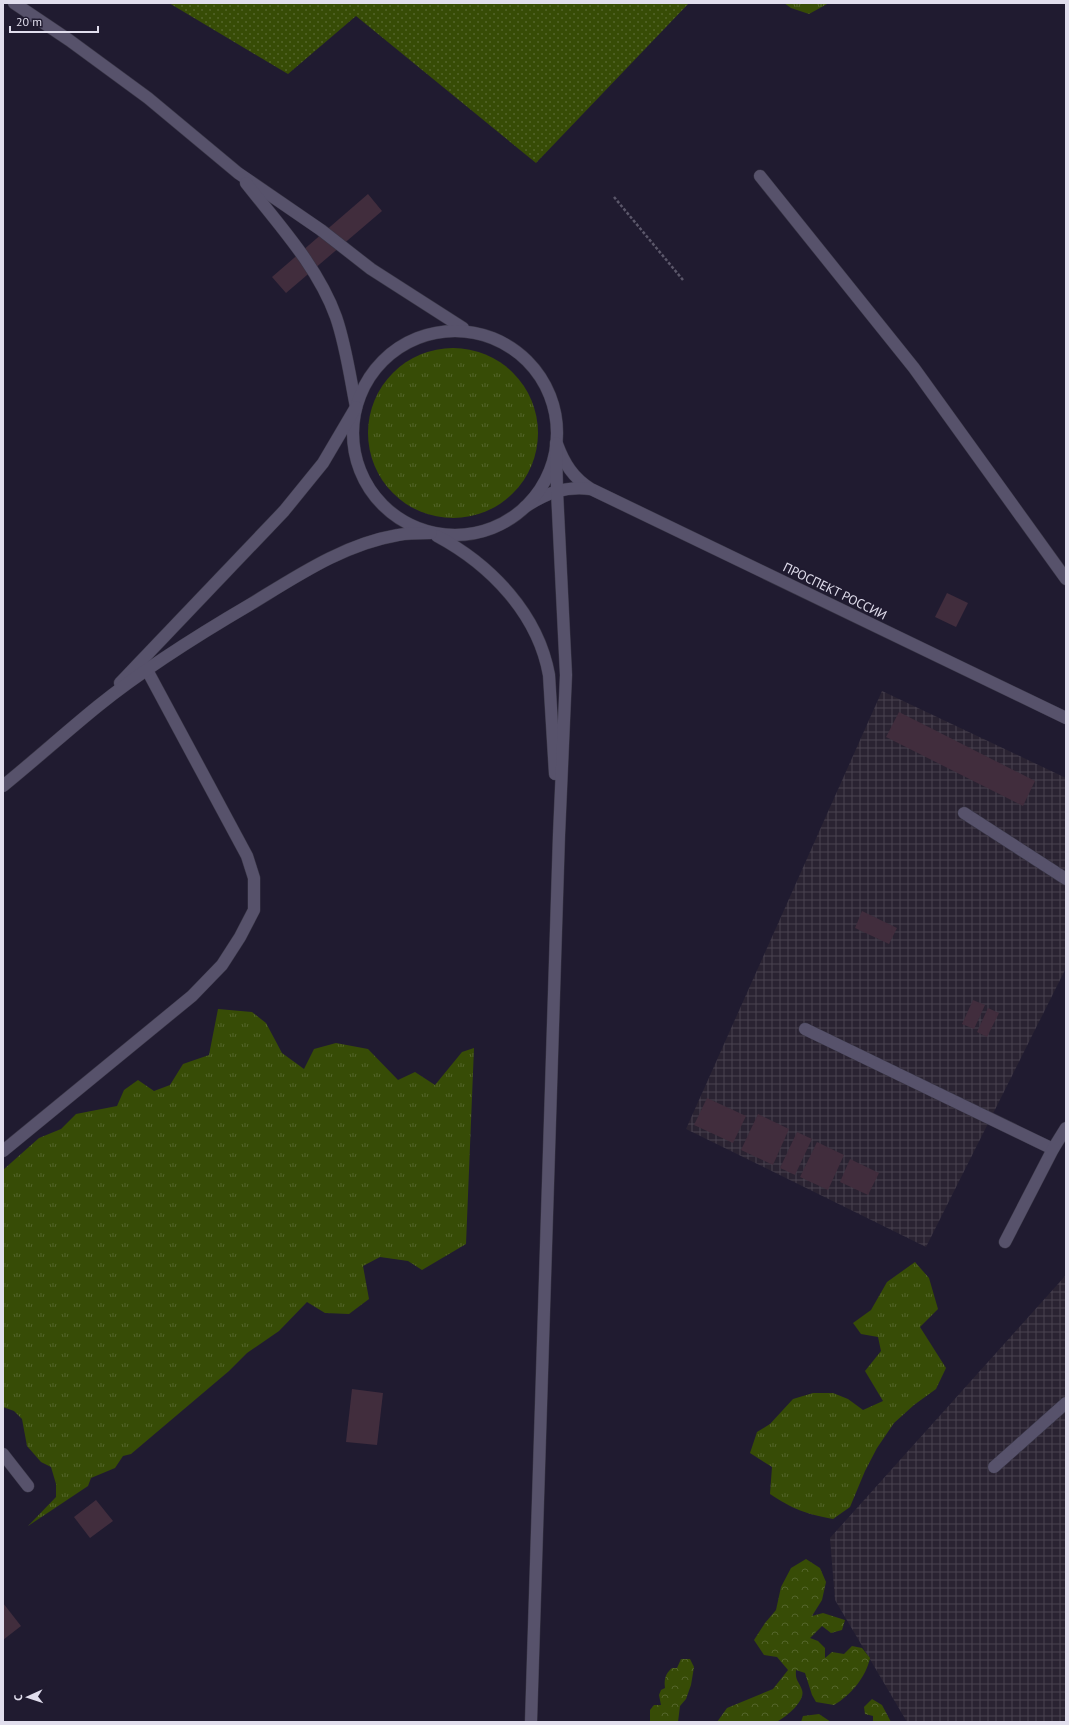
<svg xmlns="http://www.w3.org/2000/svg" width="1069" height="1725" viewBox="0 0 1069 1725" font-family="'PT Sans',sans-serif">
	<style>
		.industrial { fill: url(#industrial-grid) }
		.grass { fill: url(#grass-tufts) }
		.forest { fill: url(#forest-crowns) }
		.park { fill: url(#park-dots) }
		.building { fill: #412d3d }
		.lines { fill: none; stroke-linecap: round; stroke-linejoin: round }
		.service-casing { stroke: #393646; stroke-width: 13 }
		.minor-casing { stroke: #393646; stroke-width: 13 }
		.tertiary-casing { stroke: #393646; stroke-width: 13 }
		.secondary-casing { stroke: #393646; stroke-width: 13 }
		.path { stroke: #5b576a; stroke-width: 2.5; stroke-dasharray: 3 2; stroke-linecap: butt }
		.service { stroke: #57526b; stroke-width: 12 }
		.minor { stroke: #57526b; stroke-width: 12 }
		.tertiary { stroke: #57526b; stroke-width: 12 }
		.secondary { stroke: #57526b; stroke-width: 12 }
		.labels { text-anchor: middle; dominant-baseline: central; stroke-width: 3.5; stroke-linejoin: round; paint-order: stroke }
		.street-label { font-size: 13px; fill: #e1deed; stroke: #201b30 }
	</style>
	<defs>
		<pattern id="industrial-grid" width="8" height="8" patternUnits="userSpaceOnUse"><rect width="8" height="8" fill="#2a2332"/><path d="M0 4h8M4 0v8" fill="none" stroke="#494250"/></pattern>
		<pattern id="grass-tufts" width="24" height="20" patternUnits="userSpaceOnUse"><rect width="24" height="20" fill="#374c06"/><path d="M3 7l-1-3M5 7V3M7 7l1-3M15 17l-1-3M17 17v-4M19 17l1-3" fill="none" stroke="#54652b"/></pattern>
		<pattern id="forest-crowns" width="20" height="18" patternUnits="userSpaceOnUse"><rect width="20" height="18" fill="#374c06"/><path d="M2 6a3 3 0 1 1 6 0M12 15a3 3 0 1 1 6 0" fill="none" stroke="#54652b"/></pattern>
		<pattern id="park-dots" width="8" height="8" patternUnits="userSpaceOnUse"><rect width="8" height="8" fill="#374c06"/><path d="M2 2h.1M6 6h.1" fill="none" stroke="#54652b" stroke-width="1.8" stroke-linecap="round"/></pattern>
	</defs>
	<rect width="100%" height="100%" fill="#201b30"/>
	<g class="industrial">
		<path d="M882 691 1066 778V968L926 1247 686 1129Z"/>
		<path d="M1066 1275V1722H907L835 1600 830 1538Z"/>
	</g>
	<g class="grass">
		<path d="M784 3H829L809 14 791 8Z"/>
		<circle cx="453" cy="433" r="85"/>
		<path d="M218 1009 252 1012 266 1023 282 1053 304 1069 314 1049 336 1043 368 1049 398 1080 415 1072 435 1085 462 1052 474 1048 466 1244 422 1270 408 1261 380 1257 363 1266 369 1299 349 1314 325 1313 307 1302 279 1331 247 1353 229 1371 131 1454 123 1456 115 1468 91 1478 88 1486 28 1526 56 1497V1484L51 1467 41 1462 27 1446 22 1419 14 1411 3 1407V1170L39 1138 61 1129 76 1114 117 1106 124 1090 138 1080 154 1091 170 1085 183 1064 209 1055Z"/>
		<path d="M915 1262 929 1278 938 1309 920 1327 946 1368 936 1389 914 1405 894 1423 877 1448 865 1471 850 1507 833 1519C805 1514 793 1509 770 1494L772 1467 750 1453 757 1432 770 1424 793 1399 813 1393H833L848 1399 863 1410 883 1401 865 1371 881 1351 878 1337 861 1334 853 1323 871 1310 887 1282Z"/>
	</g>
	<g class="forest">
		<path d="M806 1559 820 1568 826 1582 822 1600 812 1616 823 1613 845 1620 842 1630 831 1633 822 1626 810 1638 818 1641 825 1648V1658L832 1652 844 1654 852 1646 862 1648 870 1658C866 1677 851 1695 834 1705L816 1702 812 1695 805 1673 796 1670C795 1681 799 1681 802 1690 806 1701 785 1718 776 1722H717L727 1708 773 1689 788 1670 777 1657 764 1655 754 1640 765 1623 776 1610 781 1587 791 1568Z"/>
		<path d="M681 1659H690L694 1667 691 1685 686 1699 680 1706 678 1722H650V1710L654 1705H661L659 1695 661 1690 665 1688C664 1680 665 1674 672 1668H677Z"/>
		<path d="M872 1699 882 1705 891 1722H873V1716L865 1714 864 1707Z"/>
		<path d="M819 1714 831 1722H801L803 1716Z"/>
	</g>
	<path class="park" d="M169 3H689L536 163 356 16 288 74Z"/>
	<g class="building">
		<path d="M368 194 382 211 286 293 272 277Z"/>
		<path d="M947 593 968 603 956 627 935 617Z"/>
		<path d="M899 712 1035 781 1023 806 886 737Z"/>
		<path d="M862 911 897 928 889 944 855 928Z"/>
		<path d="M973 1000 985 1005 974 1029 962 1024Z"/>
		<path d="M988 1008 999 1013 987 1037 977 1032Z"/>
		<path d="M707 1098 746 1116 733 1143 694 1125Z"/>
		<path d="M758 1114 789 1129 773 1165 741 1150Z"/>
		<path d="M797 1132 812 1139 795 1175 780 1168Z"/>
		<path d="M817 1142 844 1155 828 1190 800 1177Z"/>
		<path d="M850 1159 879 1173 868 1195 840 1182Z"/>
		<path d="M352 1389 383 1393 377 1445 346 1442Z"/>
		<path d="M96 1500 113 1521 90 1538 74 1517Z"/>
		<path d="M3 1603 21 1626 3 1640Z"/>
	</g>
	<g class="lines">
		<defs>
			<g id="service">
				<path d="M760 176 914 368 1066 579"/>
				<path d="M964 813 1066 879"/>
				<path d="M805 1029 1053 1149"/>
				<path d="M3 1151 192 996 222 965 240 937 254 910V878L247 856 147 670"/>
				<path d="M1005 1242 1053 1149 1066 1128"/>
				<path d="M3 1454 28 1486"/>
				<path d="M994 1467 1066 1403"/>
			</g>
			<g id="minor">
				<path d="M557 444C564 463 573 478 591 489L1066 718"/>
				<path d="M525 507C546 493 565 486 590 489"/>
			</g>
			<g id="tertiary">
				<path d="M14 3 69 40 148 98 238 173 321 230 371 269 463 328"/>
				<path d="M246 183C279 225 318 267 336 317 346 346 350 377 356 407"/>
				<circle cx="455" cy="433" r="102"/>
				<path d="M437 536C491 565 538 614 549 675L555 774"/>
				<path d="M531 1722 559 835 566 675 557 491 556 443"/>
			</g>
			<g id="secondary">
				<path d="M120 683 284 511 323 463 356 407"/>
				<path d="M3 786C35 760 66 732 98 706 145 668 198 635 251 604 297 576 344 544 398 535 408 533 420 533 431 533"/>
			</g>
		</defs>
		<use href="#service" class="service-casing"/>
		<use href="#minor" class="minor-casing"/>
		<use href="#tertiary" class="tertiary-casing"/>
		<use href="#secondary" class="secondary-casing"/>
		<path class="path" d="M614 197 683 280"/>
		<use href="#service" class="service"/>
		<use href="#minor" class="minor"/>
		<use href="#tertiary" class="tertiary"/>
		<use href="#secondary" class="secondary"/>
	</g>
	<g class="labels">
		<g class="street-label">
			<text transform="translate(835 591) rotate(26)">ПРОСПЕКТ РОССИИ</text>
		</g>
	</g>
	<rect width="1069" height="1725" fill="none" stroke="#e1deed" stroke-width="8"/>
	<g transform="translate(28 1697) rotate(267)" stroke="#201b30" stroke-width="3" paint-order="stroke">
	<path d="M0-3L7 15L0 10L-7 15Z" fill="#e1deed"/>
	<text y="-6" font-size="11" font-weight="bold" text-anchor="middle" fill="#e1deed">С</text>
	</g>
	<path d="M10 26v6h88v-6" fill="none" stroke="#e1deed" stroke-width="2"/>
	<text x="16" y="26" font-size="12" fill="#e1deed" stroke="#201b30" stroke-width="3" paint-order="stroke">20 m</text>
</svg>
